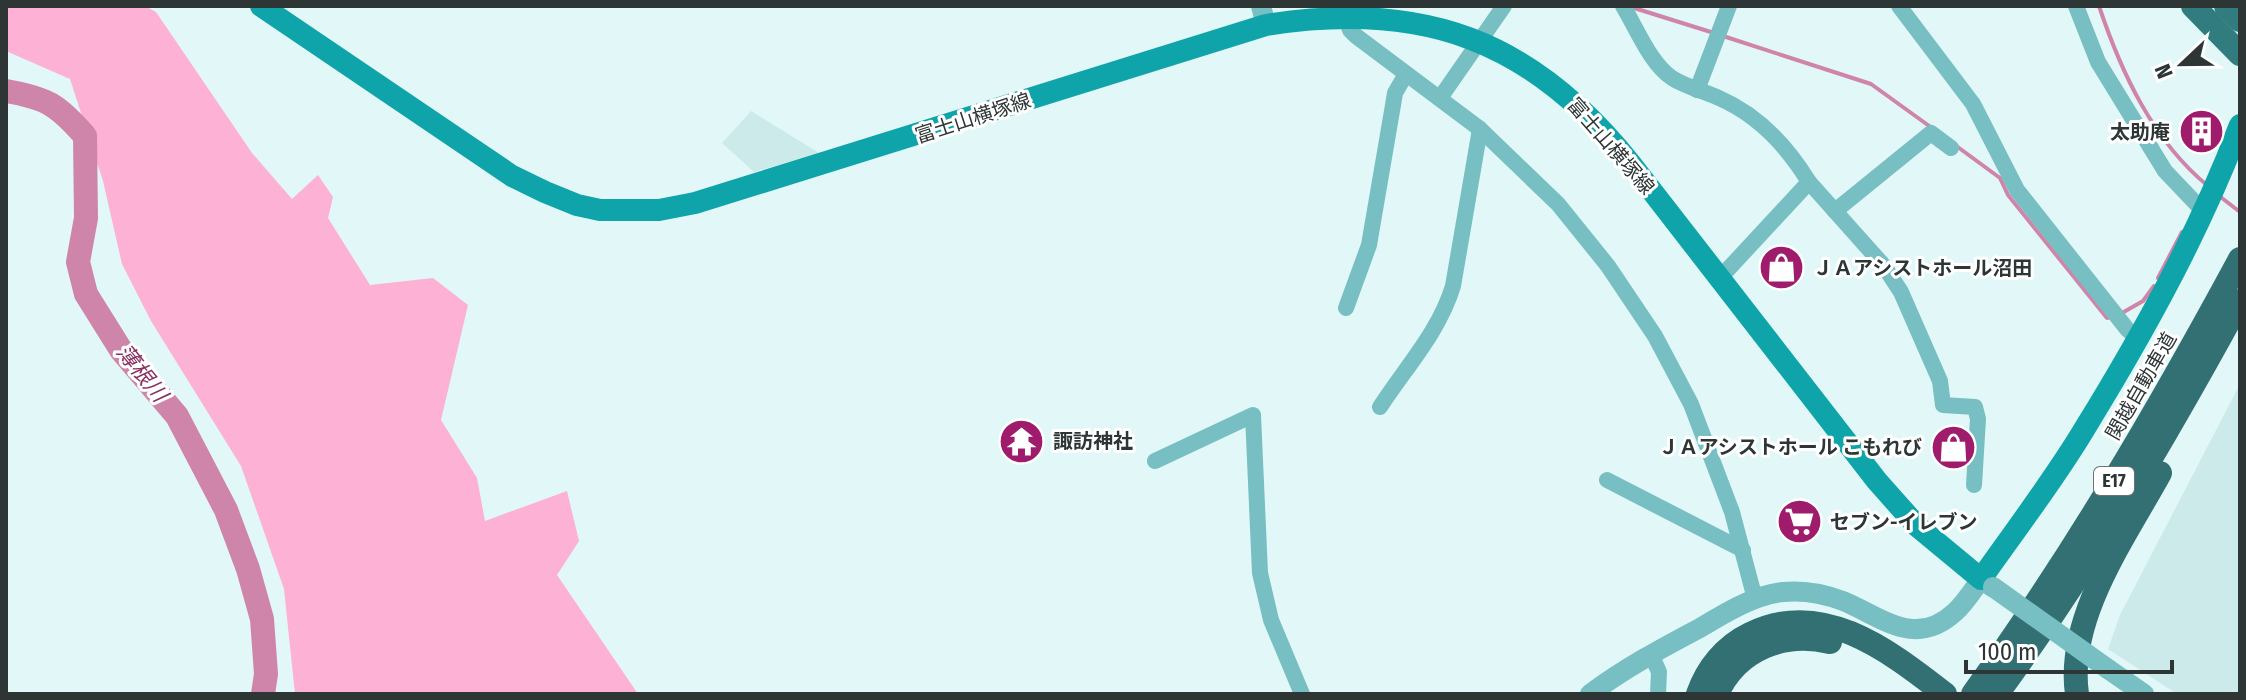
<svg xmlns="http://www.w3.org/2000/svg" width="2246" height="700" viewBox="0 0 2246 700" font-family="'Fira Sans Condensed','Noto Sans JP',sans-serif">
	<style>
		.built { fill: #cdeaeb }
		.green { fill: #fcb1d5 }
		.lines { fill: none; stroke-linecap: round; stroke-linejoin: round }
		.stream { stroke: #cf85a9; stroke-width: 4 }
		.river { stroke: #cf85a9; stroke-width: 24 }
		.minor { stroke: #77bfc2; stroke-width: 16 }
		.tertiary { stroke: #77bfc2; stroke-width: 20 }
		.secondary { stroke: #0fa4a9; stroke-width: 22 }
		.trunk { stroke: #317c7f; stroke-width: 24 }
		.motorway { stroke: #327073; stroke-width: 24 }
		.tertiary-bridge { stroke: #77bfc2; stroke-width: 20 }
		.labels { text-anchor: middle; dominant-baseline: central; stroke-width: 6; stroke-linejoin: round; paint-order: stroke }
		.shield { fill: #fff; stroke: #6c7272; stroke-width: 2 }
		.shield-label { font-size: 18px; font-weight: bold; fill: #2d3535 }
		.street-label { font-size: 20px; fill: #2d3535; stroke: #fff }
		.poi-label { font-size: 20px; font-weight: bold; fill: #2d3535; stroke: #fff; text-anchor: start }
		.water-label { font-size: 22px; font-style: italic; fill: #8a3262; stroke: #fff }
	</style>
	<rect width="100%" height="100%" fill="#e2f7f8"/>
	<g class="built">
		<path d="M751 111 819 153 754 172 722 143Z"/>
		<path d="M2240 384V694H2177L2108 649 2120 615Z"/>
	</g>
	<path class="green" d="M6 6H145L156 12 252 153 292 199 318 175 333 197 328 218 370 285 433 278 468 305 441 420 477 478 485 521 567 491 579 541 557 575 638 694H295L284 589 241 466 151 321 122 264 103 181 70 79 6 51Z"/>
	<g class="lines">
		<g class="stream">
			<path d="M2099 6C2121 72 2153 141 2208 186"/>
			<path d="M1631 7 1714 33"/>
			<path d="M1723 36 1871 84 1932 128"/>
			<path d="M1955 145 2000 178 2008 195 2107 318 2110 317"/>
			<path d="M2218 195 2240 212"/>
			<path d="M2158 278 2182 232"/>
			<path d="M2122 313 2143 301 2154 286"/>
		</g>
		<path class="river" d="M6 91C47 98 58 105 85 136L86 218 78 262 86 294 121 350 177 416 226 510 248 569 262 619 266 674 263 694"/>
		<g class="minor">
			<path d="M1623 6C1637 29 1650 63 1672 78 1686 87 1704 91 1719 98 1758 115 1787 146 1809 182L1719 279"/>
			<path d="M1899 6 1973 104 2017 190 2127 329 2137 338"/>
			<path d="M2076 6 2098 62 2165 171 2205 213"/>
			<path d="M1345 15 1350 30 1356 36 1480 129 1558 204 1608 266 1655 336 1691 404 1732 512 1755 599"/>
			<path d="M1697 90 1729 6"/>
			<path d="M1440 98 1504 6"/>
			<path d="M1809 182 1884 266 1901 292 1940 381 1943 405 1975 407 1978 419 1974 485"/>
			<path d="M1835 211 1931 133 1951 148"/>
			<path d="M1346 308 1369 245 1392 111 1395 93 1406 74"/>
			<path d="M1380 407C1406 367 1439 332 1453 286L1480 129"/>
			<path d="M1155 461 1253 415 1260 573 1271 620 1302 694"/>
			<path d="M1607 480 1743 550"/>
			<path d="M1651 654 1659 672 1658 694"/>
		</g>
		<g class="tertiary">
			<path d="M1261 6 1266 25"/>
			<path d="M2108 669 2144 694"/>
			<path d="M1590 694C1625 668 1662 648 1700 628 1725 613 1754 595 1783 592 1803 590 1825 594 1843 601 1882 617 1915 649 1955 612 1965 603 1973 590 1981 579L1992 587"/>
		</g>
		<path class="secondary" d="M261 6 512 176 545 192 577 205 600 210H659L695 203 1266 25C1423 0 1532 40 1631 164L1877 481 1917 526 1981 579C2016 529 2054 480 2085 428 2144 332 2200 231 2240 125"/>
		<g class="trunk">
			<path d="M2193 6 2240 54"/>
			<path d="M2226 6 2240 20"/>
		</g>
		<g class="motorway">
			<path d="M1698 694C1707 668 1725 646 1750 634 1823 598 1889 651 1945 694"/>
			<path d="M1717 694C1737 649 1784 631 1830 642"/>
			<path d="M1973 694C2073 556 2159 409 2240 259"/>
			<path d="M1997 694C2088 570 2166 436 2240 301"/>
			<path d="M2077 694C2066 618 2125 537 2160 473"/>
		</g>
		<path class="tertiary-bridge" d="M1993 587 2108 669"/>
	</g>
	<defs>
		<symbol id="building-disc" viewBox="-11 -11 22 22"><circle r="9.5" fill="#9f1b6b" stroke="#fff"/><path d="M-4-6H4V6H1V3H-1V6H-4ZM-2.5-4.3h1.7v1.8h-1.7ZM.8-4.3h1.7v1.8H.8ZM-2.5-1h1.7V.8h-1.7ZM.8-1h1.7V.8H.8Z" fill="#fff"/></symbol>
		<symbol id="shop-disc" viewBox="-11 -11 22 22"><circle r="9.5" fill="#9f1b6b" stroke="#fff"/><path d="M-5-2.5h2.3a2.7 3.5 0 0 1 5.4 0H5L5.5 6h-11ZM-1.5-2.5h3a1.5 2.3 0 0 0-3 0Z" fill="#fff"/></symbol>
		<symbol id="temple-disc" viewBox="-11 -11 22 22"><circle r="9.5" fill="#9f1b6b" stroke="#fff"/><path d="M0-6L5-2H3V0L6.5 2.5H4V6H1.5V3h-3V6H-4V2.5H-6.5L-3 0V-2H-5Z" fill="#fff"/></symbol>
		<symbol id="supermarket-disc" viewBox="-11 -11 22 22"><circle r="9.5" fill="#9f1b6b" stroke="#fff"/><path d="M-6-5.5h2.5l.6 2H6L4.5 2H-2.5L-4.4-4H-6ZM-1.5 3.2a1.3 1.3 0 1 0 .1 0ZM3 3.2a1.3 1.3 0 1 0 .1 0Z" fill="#fff"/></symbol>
	</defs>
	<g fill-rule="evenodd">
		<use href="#building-disc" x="2176" y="106" width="51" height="51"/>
		<use href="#shop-disc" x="1756" y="242" width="51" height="51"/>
		<use href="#temple-disc" x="996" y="416" width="51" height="51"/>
		<use href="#shop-disc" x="1928" y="422" width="51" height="51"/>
		<use href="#supermarket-disc" x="1774" y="496" width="51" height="51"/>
	</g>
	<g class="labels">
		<rect class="shield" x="2094" y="467" width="40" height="28" rx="6"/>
		<g class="shield-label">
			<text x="2114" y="481">E17</text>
		</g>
		<g class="street-label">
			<text transform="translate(973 118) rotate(-18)">富士山横塚線</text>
			<text transform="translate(1611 146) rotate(49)">富士山横塚線</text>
			<text transform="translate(2141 386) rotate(-60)">関越自動車道</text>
		</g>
		<g class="poi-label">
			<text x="2170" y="132" text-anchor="end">太助庵</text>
			<text x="1813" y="268">ＪＡアシストホール沼田</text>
			<text x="1053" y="441">諏訪神社</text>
			<text x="1922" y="447" text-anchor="end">ＪＡアシストホール こもれび</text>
			<text x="1830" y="522">セブン-イレブン</text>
		</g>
		<g class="water-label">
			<text transform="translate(142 373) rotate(51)">薄根川</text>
		</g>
	</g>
	<rect width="2246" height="700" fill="none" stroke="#2d3535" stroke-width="16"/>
	<g transform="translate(2182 64) rotate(248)" stroke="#ffffff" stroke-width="6" paint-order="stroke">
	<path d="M0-6L14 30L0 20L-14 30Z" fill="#2d3535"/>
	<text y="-12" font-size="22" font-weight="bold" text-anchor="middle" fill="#2d3535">N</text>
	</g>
	<path d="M1966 660v12h206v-12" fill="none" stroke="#2d3535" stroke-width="4"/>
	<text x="1978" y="660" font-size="24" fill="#2d3535" stroke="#ffffff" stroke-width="6" paint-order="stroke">100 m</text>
</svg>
